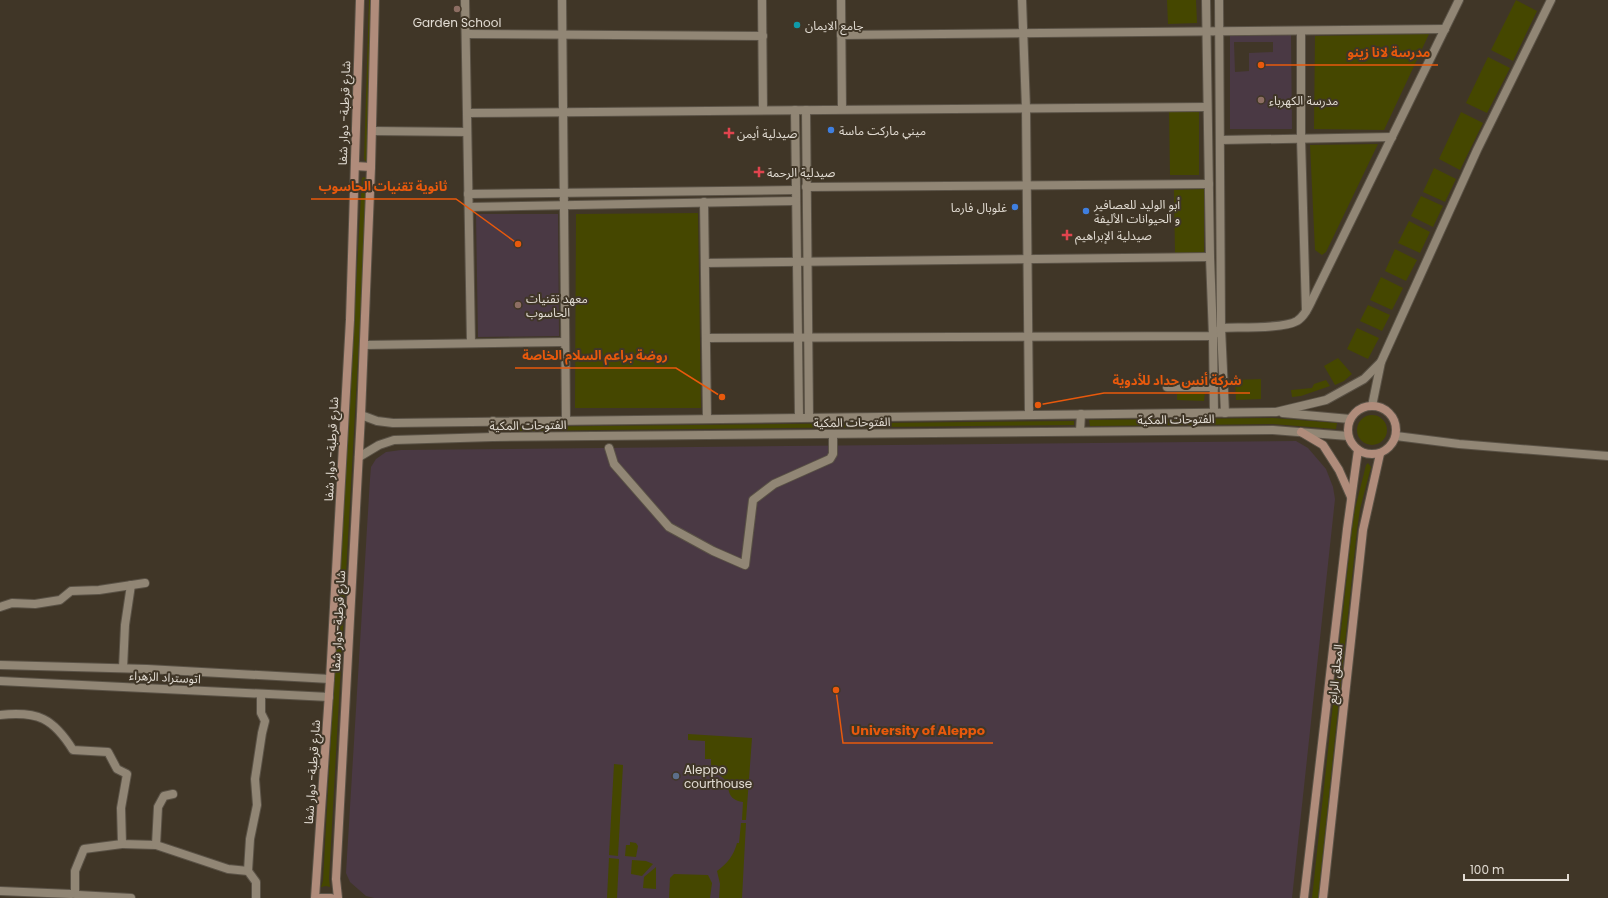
<svg xmlns="http://www.w3.org/2000/svg" width="1608" height="898" viewBox="0 0 1608 898" font-family="Poppins,'Noto Sans Arabic',sans-serif">
	<style>
		.education { fill: #4a3944; fill-rule: evenodd }
		.green { fill: #454700 }
		.lines { fill: none; stroke-linecap: round; stroke-linejoin: round }
		.minor-casing { stroke: #5a5246; stroke-width: 10 }
		.tertiary-casing { stroke: #5a5246; stroke-width: 10 }
		.secondary-casing { stroke: #5a5246; stroke-width: 10 }
		.minor { stroke: #918675; stroke-width: 8 }
		.tertiary { stroke: #918675; stroke-width: 8 }
		.secondary { stroke: #b08c7b; stroke-width: 8 }
		.education-dot { fill: #8d6e63; stroke: #403627; stroke-width: 1.5 }
		.culture-dot { fill: #0f9aa8; stroke: #403627; stroke-width: 1.5 }
		.shop-dot { fill: #3f7fe0; stroke: #403627; stroke-width: 1.5 }
		.health-dot { fill: #e0444e; stroke: #403627; stroke-width: 1.5 }
		.service-dot { fill: #5c6f8a; stroke: #403627; stroke-width: 1.5 }
		.labels { text-anchor: middle; dominant-baseline: central; stroke-width: 4; stroke-linejoin: round; paint-order: stroke }
		.poi-label { font-size: 12px; fill: #e1dbd2; stroke: #403627; text-anchor: start }
		.street-label { font-size: 12px; fill: #e1dbd2; stroke: #403627 }
		.leader { fill: none; stroke: #e8590c; stroke-width: 1.5 }
		.callout-dot { fill: #e8590c; stroke: #403627; stroke-width: 1.5 }
		.callout-label { font-size: 13px; text-anchor: middle; font-weight: bold; fill: #e8590c; stroke: #403627; stroke-width: 4; stroke-linejoin: round; paint-order: stroke }
	</style>
	<rect width="100%" height="100%" fill="#403627"/>
	<g class="education">
		<path d="M1291 35 1292 129H1230V36ZM1234 42H1273V52L1249 53V71L1235 72Z"/>
		<path d="M476 214H558L559 336 478 337Z"/>
		<path d="M1296 441 1308 448 1326 469 1333 487 1335 499 1292 898H374L366 896 350 882 346 873 370 479 371 467 376 459 386 452 401 450Z"/>
	</g>
	<g class="green">
		<path d="M369 0H376L370 160 367 163 364 159Z"/>
		<path d="M1167 0H1196L1197 23 1168 24Z"/>
		<path d="M1516 0 1537 11 1513 61 1491 50Z"/>
		<path d="M1429 34 1384 130 1314 129 1315 36Z"/>
		<path d="M1488 57 1510 68 1487 113 1466 103Z"/>
		<path d="M1199 111V175H1170L1169 112Z"/>
		<path d="M1461 112 1483 123 1460 170 1439 159Z"/>
		<path d="M1378 144 1326 252 1322 255 1315 250 1310 145Z"/>
		<path d="M1434 168 1456 179 1445 202 1423 192Z"/>
		<path d="M364 177 368 179 329 879 330 887 326 886 321 887 323 881 362 178Z"/>
		<path d="M1204 189V253H1175L1174 190Z"/>
		<path d="M1421 196 1443 206 1433 227 1411 216Z"/>
		<path d="M698 213 701 408H575L576 214Z"/>
		<path d="M1409 221 1430 232 1420 253 1398 243Z"/>
		<path d="M1395 249 1417 260 1406 281 1385 271Z"/>
		<path d="M1381 277 1403 288 1392 310 1370 300Z"/>
		<path d="M1368 305 1390 315 1382 331 1360 321Z"/>
		<path d="M1357 328 1379 338 1368 359 1347 349Z"/>
		<path d="M1338 358 1352 374 1344 381 1335 385 1324 366Z"/>
		<path d="M1261 379V399L1236 400 1235 380Z"/>
		<path d="M1326 380 1330 386 1301 396 1292 397 1291 390 1312 388 1314 384Z"/>
		<path d="M1177 390 1205 392 1204 401 1177 400Z"/>
		<circle cx="1372" cy="430" r="15"/>
		<path d="M1273 418 1337 423 1336 429 1273 424 1090 426 1089 420Z"/>
		<path d="M1074 421V425L502 431V427Z"/>
		<path d="M1368 463 1371 467 1360 509 1357 530 1318 898H1312L1352 529 1355 509 1366 465Z"/>
		<path d="M688 734 752 738 746 820H742L743 802C726 799 731 791 725 780 722 776 716 773 711 771V759H705V741L688 740Z"/>
		<path d="M614 764 623 765 618 856 609 855Z"/>
		<path d="M741 823H746L742 898H719L720 884 717 871C727 864 734 855 737 843H739Z"/>
		<path d="M630 842 636 843 638 846 636 857 625 856 626 845H630Z"/>
		<path d="M609 858 619 859 617 898H607Z"/>
		<path d="M632 860 646 861 653 864 642 876 631 874Z"/>
		<path d="M656 867V889L643 888 644 877Z"/>
		<path d="M674 874 708 875 712 883 710 898H669L670 878Z"/>
	</g>
	<g class="lines">
		<defs>
			<g id="minor">
				<path d="M465 0 471 343"/>
				<path d="M562 0 566 420"/>
				<path d="M762 0 763 110"/>
				<path d="M841 0 842 109"/>
				<path d="M1022 0 1026 108 1029 415"/>
				<path d="M1301 31V139L1306 311"/>
				<path d="M466 34 763 36"/>
				<path d="M841 35 1445 29"/>
				<path d="M795 110 799 417"/>
				<path d="M806 110 809 417"/>
				<path d="M467 113 1207 107"/>
				<path d="M372 131 467 132"/>
				<path d="M1220 140 1392 137"/>
				<path d="M806 187 1209 184"/>
				<path d="M468 194 796 190"/>
				<path d="M704 202 707 419"/>
				<path d="M469 207 796 201"/>
				<path d="M705 263 1210 257"/>
				<path d="M706 338 1213 336 1221 328C1239 327 1283 329 1297 321 1305 316 1309 306 1313 298L1459 0"/>
				<path d="M364 345 565 342"/>
				<path d="M1167 387H1214"/>
				<path d="M1396 436 1459 444 1608 456"/>
				<path d="M609 448 614 464 669 527 713 551 745 565 753 500 774 484 830 459 833 454V434"/>
				<path d="M0 607 12 603 35 604 60 600 71 591 99 590 145 583"/>
				<path d="M123 668 125 625 131 585"/>
				<path d="M0 715C38 711 53 718 73 750L108 752 117 769 127 774 121 808 122 844 156 845 228 869 248 871 256 882V898"/>
				<path d="M156 845 158 807 164 796 173 794"/>
				<path d="M248 871 250 839 257 805 255 779 262 733 265 721 261 713V694"/>
				<path d="M75 894V871L84 849 122 844"/>
			</g>
			<g id="tertiary">
				<path d="M1206 0 1210 257 1213 336 1214 413"/>
				<path d="M1219 0 1221 328 1225 413"/>
				<path d="M1372 406 1381 362 1477 150 1551 0"/>
				<path d="M1283 413 1350 419"/>
				<path d="M361 415 377 421 393 423 1276 412 1326 400 1364 379 1381 362"/>
				<path d="M493 421V437"/>
				<path d="M1080 431 1081 414"/>
				<path d="M359 457 379 445 394 440 493 437 1273 430 1348 436"/>
				<path d="M0 665 147 669 330 679"/>
				<path d="M0 681 329 697"/>
				<path d="M0 891 71 894"/>
				<path d="M78 895 131 898"/>
			</g>
			<g id="secondary">
				<path d="M355 166 371 167"/>
				<circle cx="1372" cy="430" r="24"/>
				<path d="M1301 432 1323 445 1339 470 1351 497"/>
				<path d="M315 898 330 679 350 320 360 0"/>
				<path d="M320 898H331"/>
				<path d="M338 898 336 879 361 415 371 167 375 0"/>
				<path d="M1304 898 1347 529 1358 450"/>
				<path d="M1323 898 1363 530 1380 454"/>
			</g>
		</defs>
		<use href="#minor" class="minor-casing"/>
		<use href="#tertiary" class="tertiary-casing"/>
		<use href="#secondary" class="secondary-casing"/>
		<use href="#minor" class="minor"/>
		<use href="#tertiary" class="tertiary"/>
		<use href="#secondary" class="secondary"/>
	</g>
	<g class="education-dot">
		<circle cx="457" cy="9" r="4"/>
		<circle cx="1261" cy="100" r="4"/>
		<circle cx="518" cy="305" r="4"/>
	</g>
	<circle class="culture-dot" cx="797" cy="25" r="4"/>
	<g class="shop-dot">
		<circle cx="831" cy="130" r="4"/>
		<circle cx="1015" cy="207" r="4"/>
		<circle cx="1086" cy="211" r="4"/>
	</g>
	<g class="health-dot">
		<path d="M727 127h4v4h4v4h-4v4h-4v-4h-4v-4h4z"/>
		<path d="M757 166h4v4h4v4h-4v4h-4v-4h-4v-4h4z"/>
		<path d="M1065 229h4v4h4v4h-4v4h-4v-4h-4v-4h4z"/>
	</g>
	<circle class="service-dot" cx="676" cy="776" r="4"/>
	<g class="labels">
		<g class="poi-label">
			<text x="457" y="22" text-anchor="middle">Garden School</text>
			<text x="805" y="25">جامع الايمان</text>
			<text x="1269" y="100">مدرسة الكهرباء</text>
			<text x="839" y="130">ميني ماركت ماسة</text>
			<text x="737" y="133">صيدلية أيمن</text>
			<text x="767" y="172">صيدلية الرحمة</text>
			<text x="1094" y="204">أبو الوليد للعصافير<tspan x="1094" dy="14">و الحيوانات الأليفة</tspan></text>
			<text x="1007" y="207" text-anchor="end">غلوبال فارما</text>
			<text x="1075" y="235">صيدلية الإبراهيم</text>
			<text x="526" y="298">معهد تقنيات<tspan x="526" dy="14">الحاسوب</tspan></text>
			<text x="684" y="769">Aleppo<tspan x="684" dy="14">courthouse</tspan></text>
		</g>
		<g class="street-label">
			<text transform="translate(344 113) rotate(-88)">شارع قرطبة- دوار شفا</text>
			<text transform="translate(1176 419) rotate(-1)">الفتوحات المكية</text>
			<text transform="translate(852 422) rotate(-1)">الفتوحات المكية</text>
			<text transform="translate(528 425) rotate(-1)">الفتوحات المكية</text>
			<text transform="translate(331 449) rotate(-87)">شارع قرطبة- دوار شفا</text>
			<text transform="translate(338 621) rotate(-87)">شارع قرطبة-دوار شفا</text>
			<text transform="translate(1335 674) rotate(-84)">المحلق الرابع</text>
			<text transform="translate(165 677) rotate(3)">اتوستراد الزهراء</text>
			<text transform="translate(312 772) rotate(-86)">شارع قرطبة- دوار شفا</text>
		</g>
	</g>
	<path class="leader" d="M1261 65L1339 65H1438M518 244L456 199H311M722 397L676 368H515M1038 405L1104 393H1250M836 690L843 743H993"/>
	<g class="callout-dot">
		<circle cx="1261" cy="65" r="4"/>
		<circle cx="518" cy="244" r="4"/>
		<circle cx="722" cy="397" r="4"/>
		<circle cx="1038" cy="405" r="4"/>
		<circle cx="836" cy="690" r="4"/>
	</g>
	<g class="callout-label">
		<text x="1389" y="57">مدرسة لانا زينو</text>
		<text x="383" y="191">ثانوية تقنيات الحاسوب</text>
		<text x="595" y="360">روضة براعم السلام الخاصة</text>
		<text x="1177" y="385">شركة أنس حداد للأدوية</text>
		<text x="918" y="735">University of Aleppo</text>
	</g>
	<path d="M1464 874v6h104v-6" fill="none" stroke="#e1dbd2" stroke-width="2"/>
	<text x="1470" y="874" font-size="12" fill="#e1dbd2" stroke="#403627" stroke-width="3" paint-order="stroke">100 m</text>
</svg>
